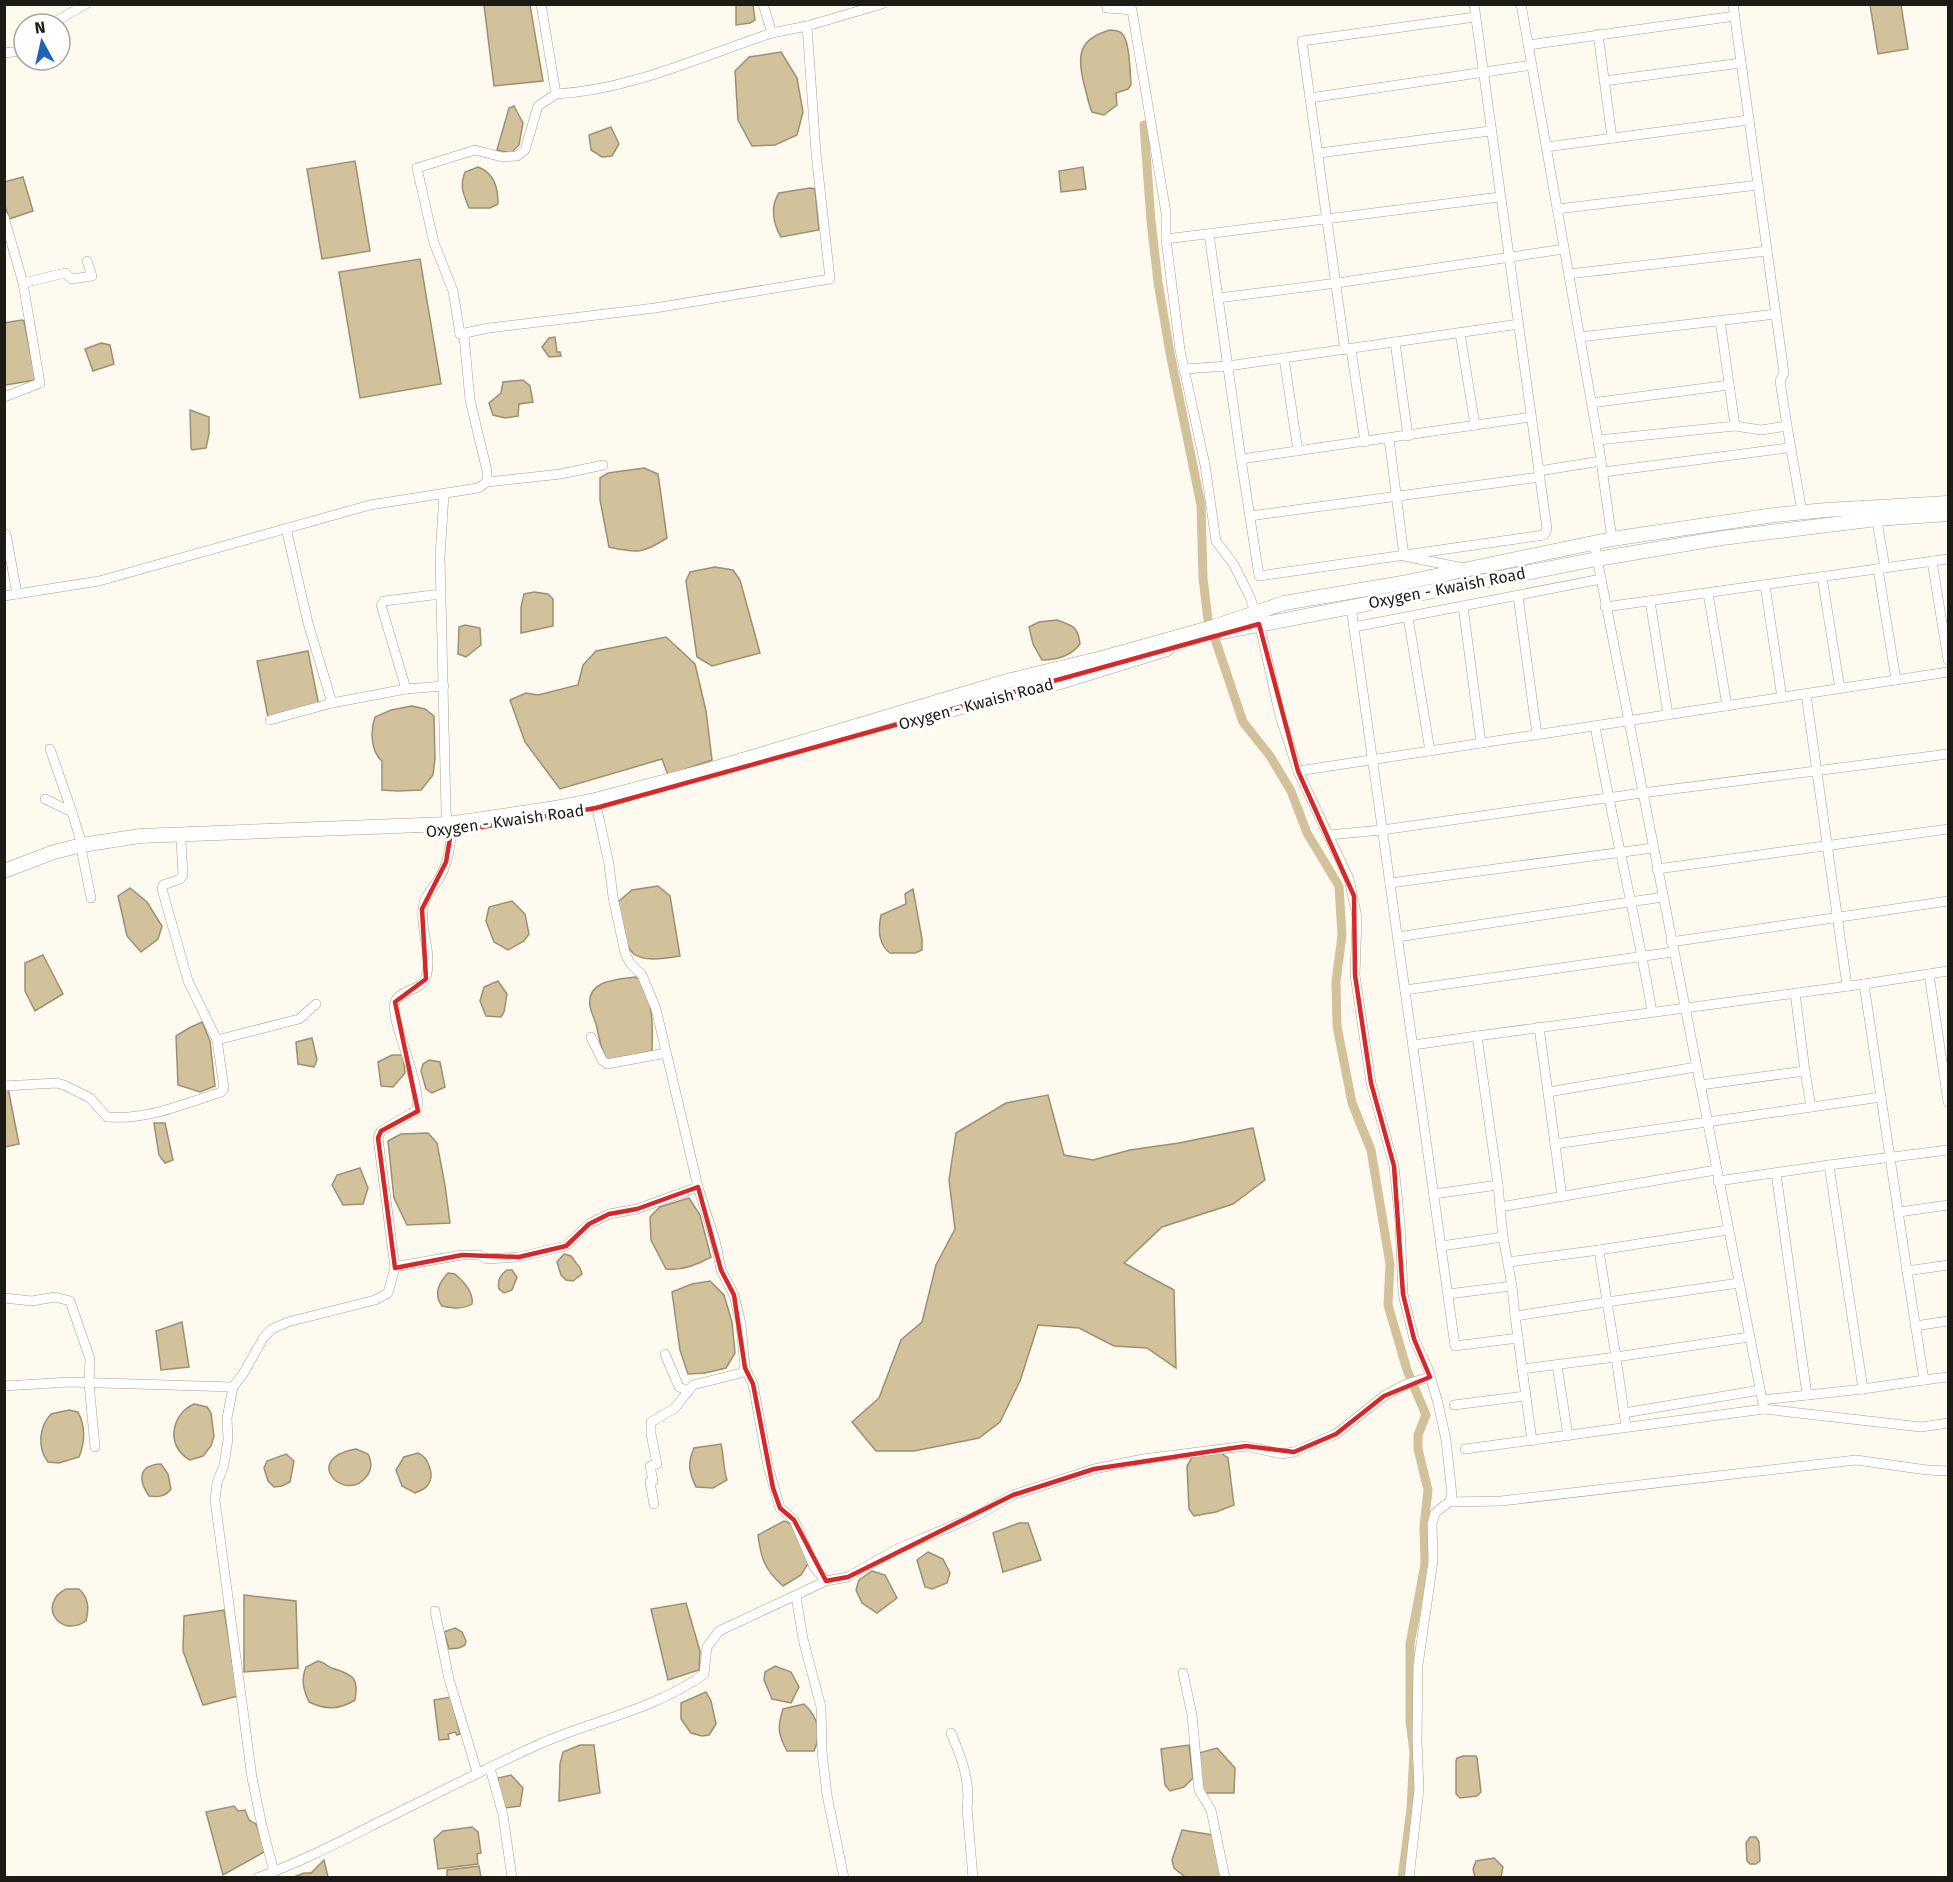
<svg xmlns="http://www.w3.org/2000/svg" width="1953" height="1882" viewBox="0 0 1953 1882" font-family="'Fira Sans',sans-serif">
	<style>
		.water { fill: #d1c29b; stroke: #9b9073; stroke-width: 1.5 }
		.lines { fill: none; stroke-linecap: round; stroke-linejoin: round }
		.canal { stroke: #d1c29b; stroke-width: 9 }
		.street-casing { stroke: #a8a192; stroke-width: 10 }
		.secondary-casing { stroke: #a8a192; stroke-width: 15 }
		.street { stroke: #fff; stroke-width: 9 }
		.secondary { stroke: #fff; stroke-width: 14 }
		.marked { fill: none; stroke: #d62828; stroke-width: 4.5; stroke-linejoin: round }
		.labels { text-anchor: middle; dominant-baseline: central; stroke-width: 6; stroke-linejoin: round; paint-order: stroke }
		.street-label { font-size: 16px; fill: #1d1b15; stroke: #fff }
	</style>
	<rect width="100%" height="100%" fill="#fefaf0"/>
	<g class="water">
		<path d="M484 5H530L543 81 494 86Z"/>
		<path d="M736 5H753L755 20 750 23 736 25Z"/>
		<path d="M1870 5H1901L1908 49 1878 54Z"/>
		<path d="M1110 30C1113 31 1117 30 1120 32 1130 36 1130 73 1131 85L1128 89 1116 93 1117 105 1104 115 1092 112C1088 103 1087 94 1084 84 1077 56 1078 39 1110 30Z"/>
		<path d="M781 52 797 78 803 112 797 135 775 145 752 146 738 120 735 71 749 57Z"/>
		<path d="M514 106 523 123 519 145 511 153 497 150 509 108Z"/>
		<path d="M611 127 619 144 612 156 602 157 591 150 589 135Z"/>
		<path d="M355 161 370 251 322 259 307 169Z"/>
		<path d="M478 167C494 173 498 187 498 204L490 208H469C464 194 459 188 465 172Z"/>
		<path d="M1083 167 1086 189 1061 192 1059 171Z"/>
		<path d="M23 177 33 211 9 219 5 206 4 182Z"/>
		<path d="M810 188 815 189 819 230 781 237C773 224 770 206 779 193Z"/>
		<path d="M420 259 441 384 360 398 339 272Z"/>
		<path d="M22 320 24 321 36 380 5 385 4 323Z"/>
		<path d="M555 337 557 352H560L561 356 549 357 542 347 549 338Z"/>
		<path d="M101 343 110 345 114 364 93 371 85 349Z"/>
		<path d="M523 380 530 386 533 402 519 404 518 416 505 418 493 415 489 403 501 393 503 382Z"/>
		<path d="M190 410 209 417V434L206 448 192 450 191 448Z"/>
		<path d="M644 468 658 474 667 538C642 554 638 553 609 547L600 500V478L608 473Z"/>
		<path d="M715 567 733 570 740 580 760 653 712 666 697 657 686 581 690 572Z"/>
		<path d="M534 592 548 594 553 599V626L521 633V607L524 594Z"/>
		<path d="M1057 620C1073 626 1078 626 1080 644 1071 656 1057 660 1042 660L1033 644 1029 627 1039 622Z"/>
		<path d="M465 625 480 628 481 645 466 657 458 654 459 627Z"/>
		<path d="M666 637 695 664 706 711 712 760 668 775 662 759 560 789 525 742 510 700 526 693 538 695 578 685 583 665 596 651Z"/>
		<path d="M308 651 319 706 268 717 257 661Z"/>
		<path d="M412 706 425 709 434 716 435 759 433 775 421 790 397 791 382 790V761C371 752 370 731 375 717L391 710Z"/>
		<path d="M658 886 670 896 680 956C623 966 627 951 618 902L632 890Z"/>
		<path d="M130 888 147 902 162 926 158 939 141 952 127 936 118 896Z"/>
		<path d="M913 889 922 939V950L915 953H890C878 944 878 929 881 915L906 904 905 894Z"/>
		<path d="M512 901 525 914 529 934 524 941 508 950 494 942 486 921 489 907Z"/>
		<path d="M43 955 63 994 35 1011 25 991V963Z"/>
		<path d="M635 977 642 980C653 1006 653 1024 652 1051L607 1060C599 1045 600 1039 596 1024 594 1018 591 1012 590 1006 586 980 617 980 635 977Z"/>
		<path d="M498 981 507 994 504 1012 501 1017 486 1016 480 1001 484 987Z"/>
		<path d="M202 1022 210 1041 215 1086 200 1092 178 1085 176 1036 189 1028Z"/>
		<path d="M312 1038 317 1060 314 1067 298 1064 296 1042Z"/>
		<path d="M392 1055H403L405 1073 393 1087 381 1086 378 1062Z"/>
		<path d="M429 1060 440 1062 445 1087 432 1093 426 1089 421 1071 423 1064Z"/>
		<path d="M8 1088 19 1144 5 1147V1089Z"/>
		<path d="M1048 1095 1064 1155 1093 1160 1130 1150 1179 1143 1253 1128 1265 1180 1233 1204 1162 1227 1124 1263 1174 1290 1176 1368 1147 1348 1114 1346 1079 1328 1038 1325 1020 1381 1000 1422 979 1438 914 1451H876L852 1422 879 1398 901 1340 922 1322 936 1265 955 1229 949 1180 956 1133 1006 1103Z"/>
		<path d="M154 1123H165L173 1160 165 1163 159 1155Z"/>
		<path d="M428 1133 437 1143 445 1185 450 1223 407 1225 394 1198 388 1141 401 1134Z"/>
		<path d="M360 1168 368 1188 363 1204 343 1205 332 1185 337 1175Z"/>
		<path d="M689 1198 700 1215 711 1257C697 1265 682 1271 666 1269L651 1240 650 1217 660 1207Z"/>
		<path d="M564 1254 571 1256 580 1268 582 1274 573 1281 566 1280 561 1275 557 1262Z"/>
		<path d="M507 1270H512L517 1277 512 1290 504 1293 499 1289C497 1281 500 1275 507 1270Z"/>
		<path d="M448 1273 455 1274C463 1281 474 1292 472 1304 463 1310 452 1308 442 1306 433 1294 439 1283 448 1273Z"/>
		<path d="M710 1281 724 1295 732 1322 735 1353 726 1368 705 1373 688 1374 680 1350 672 1292 692 1284Z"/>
		<path d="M182 1322 189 1367 161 1370 156 1331Z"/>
		<path d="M194 1404 207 1407 211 1413 214 1436 211 1446 203 1456 190 1460C166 1447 170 1415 194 1404Z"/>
		<path d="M69 1410 78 1412C86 1427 85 1442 79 1457L59 1463 48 1462C37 1448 39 1427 51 1414Z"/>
		<path d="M721 1444C724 1456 723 1468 727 1480L713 1488 696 1487C689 1472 687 1464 694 1448Z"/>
		<path d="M356 1449 368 1454C372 1462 372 1470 366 1477 345 1504 300 1459 356 1449Z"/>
		<path d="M418 1453C428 1457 436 1476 427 1486 424 1490 419 1491 415 1493L402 1486 396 1470 404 1457Z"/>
		<path d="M1221 1453 1228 1458 1234 1505 1216 1512 1194 1516 1189 1509 1187 1466 1193 1456Z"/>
		<path d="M286 1454 294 1461 290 1482 282 1486 274 1487 268 1481 264 1468 267 1461Z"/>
		<path d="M161 1464 168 1474 171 1489C165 1497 158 1497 149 1496 138 1480 138 1465 161 1464Z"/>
		<path d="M784 1521 795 1525 809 1562 801 1575 783 1586C765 1570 761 1559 758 1535Z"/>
		<path d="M1019 1523H1028L1041 1560 1003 1572 993 1533Z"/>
		<path d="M928 1552 943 1559 950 1573 947 1583 932 1589 925 1587 917 1560Z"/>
		<path d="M872 1571 885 1575 897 1598 877 1613 862 1603 856 1590 859 1580Z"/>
		<path d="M66 1589H79C89 1598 89 1609 86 1621 59 1639 37 1604 66 1589Z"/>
		<path d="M244 1595 296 1601 298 1668 244 1672Z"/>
		<path d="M686 1603 700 1651 699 1670 668 1680 651 1609Z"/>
		<path d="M224 1610 238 1696 203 1705 183 1651 184 1616Z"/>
		<path d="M455 1628 462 1632 466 1641 465 1645 459 1648 449 1649 444 1632Z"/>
		<path d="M318 1661C325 1662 328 1668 335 1669 353 1675 359 1678 355 1700 339 1710 326 1710 309 1702 303 1689 301 1680 306 1667Z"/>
		<path d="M775 1666 791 1672 799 1687 791 1703 772 1699 764 1680 765 1672Z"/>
		<path d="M706 1692 711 1701 716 1724 709 1735 702 1736 691 1733 681 1719V1703Z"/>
		<path d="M451 1697 460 1734 457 1735 455 1732 448 1734 449 1739 439 1740 434 1700Z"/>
		<path d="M804 1704C818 1717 822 1733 814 1751H787C778 1734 777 1728 783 1709Z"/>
		<path d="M580 1745H594L600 1793 559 1801 560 1764 563 1752Z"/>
		<path d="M1189 1745 1193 1778 1184 1787 1170 1791 1165 1785 1161 1749Z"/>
		<path d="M1217 1748 1235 1768 1234 1793H1204L1199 1781V1753Z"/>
		<path d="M1463 1756H1476L1477 1758 1481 1792 1477 1796 1460 1798 1456 1794V1761L1457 1758Z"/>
		<path d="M511 1775 523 1788 520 1806 504 1808 497 1789 498 1778Z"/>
		<path d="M234 1806 238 1811 245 1810 249 1820 256 1824 266 1851 223 1875 206 1812Z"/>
		<path d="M472 1827 478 1832 481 1853 477 1854 478 1864 438 1869 434 1839 443 1831Z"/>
		<path d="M1182 1830 1213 1835 1221 1877H1185L1174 1868 1172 1860Z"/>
		<path d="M1750 1837H1756L1759 1842 1760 1861 1756 1864H1750L1747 1861 1746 1843Z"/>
		<path d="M1494 1858 1503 1867 1501 1877H1475L1473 1869 1476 1861Z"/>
		<path d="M324 1860 328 1877H294L304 1873H311Z"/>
		<path d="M479 1866 481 1877H447V1870Z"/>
	</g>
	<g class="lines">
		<g class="canal">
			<path d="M1144 125 1151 221 1158 282 1170 353 1201 505 1203 578 1208 620"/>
			<path d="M1215 639 1243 722 1270 756 1291 791 1307 833 1339 886 1342 935 1336 982 1337 1026 1352 1103 1371 1150 1390 1264 1388 1305 1407 1370 1426 1415 1418 1435V1449L1428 1490 1424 1527 1425 1564 1410 1644V1721L1414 1752 1411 1809 1402 1878"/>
		</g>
		<defs>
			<g id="street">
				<path d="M763 4 772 33 807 26 882 4"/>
				<path d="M1106 4 1107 8 1132 10 1166 213V239L1180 350 1205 465 1216 541 1234 565 1250 597 1261 631 1280 716 1298 771 1349 879 1357 917 1355 975 1371 1083 1394 1166 1400 1223 1403 1294 1414 1339 1428 1369 1438 1403 1446 1440 1452 1495 1449 1502 1435 1513 1432 1524 1433 1561 1418 1665 1417 1741 1419 1789 1409 1878"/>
				<path d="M1521 4 1598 440 1612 539"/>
				<path d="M1733 4 1784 373 1780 381 1787 426 1761 430 1735 426"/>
				<path d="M51 24 86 4"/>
				<path d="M1598 34 1612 138"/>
				<path d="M1528 45 1735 16"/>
				<path d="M4 53 21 51 24 49"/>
				<path d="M1604 81 1741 63"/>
				<path d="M556 94C631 90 701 56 772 33"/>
				<path d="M1310 98 1532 65"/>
				<path d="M1546 147 1749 120"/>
				<path d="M1319 153 1490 131"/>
				<path d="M1557 209 1758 185"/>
				<path d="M4 217 23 283 40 383 4 397"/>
				<path d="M1209 234 1241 459 1259 576 1544 535 1547 529 1474 4"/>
				<path d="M1166 239 1500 197"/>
				<path d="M1569 274 1767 251"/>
				<path d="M23 283 65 273 72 279 92 276 87 261"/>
				<path d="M1218 298 1337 283 1564 249"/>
				<path d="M1460 333 1475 425"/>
				<path d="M460 334 489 328 655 308 830 279 816 153 807 26"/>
				<path d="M1580 337 1776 314"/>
				<path d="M1395 342 1408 436"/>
				<path d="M1351 349 1365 442"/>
				<path d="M1345 350 1302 41 1475 17"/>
				<path d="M1284 358 1298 451"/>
				<path d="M1184 369 1228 366 1519 324"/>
				<path d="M1591 403 1729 385"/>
				<path d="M1787 426 1802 512"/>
				<path d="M1389 439 1404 556 1463 568"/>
				<path d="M1598 440 1735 426 1720 320"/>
				<path d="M1241 459 1531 417"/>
				<path d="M1539 471 1601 461"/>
				<path d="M1603 472 1788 448"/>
				<path d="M487 482 561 474 603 465"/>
				<path d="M444 494 440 557 446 812 448 824"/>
				<path d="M1876 515 1885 568"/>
				<path d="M1250 516 1540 477"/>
				<path d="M286 528 308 623 332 703 406 689 381 605 384 601 441 594"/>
				<path d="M6 534 17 594"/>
				<path d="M1594 543 1764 1409"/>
				<path d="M1932 561 1948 660"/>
				<path d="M1878 569 1896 680"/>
				<path d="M1822 577 1840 689"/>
				<path d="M1765 585 1782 698"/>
				<path d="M1708 593 1727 706"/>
				<path d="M4 596 99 581 370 505 478 488 487 482V471L470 400 464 336 460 334 453 291 434 243 417 168 475 150 502 157 517 156 525 150 538 106 556 94 541 4"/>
				<path d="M1518 596 1537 735"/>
				<path d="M1650 601 1668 715"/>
				<path d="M1463 606 1481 743"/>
				<path d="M1351 607 1455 1346 1518 1338 1532 1441"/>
				<path d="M1605 607 1948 559"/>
				<path d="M1408 617 1430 751"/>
				<path d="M1354 627 1601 579"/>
				<path d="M406 689 444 686"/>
				<path d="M1806 694 1847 986"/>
				<path d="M270 720 332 703"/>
				<path d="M1595 726C1612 822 1636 916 1652 1012"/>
				<path d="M50 749 72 812"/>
				<path d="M1298 771 1948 672"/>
				<path d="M45 799 72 812 82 845"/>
				<path d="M595 800 609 864 613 897 625 953 630 963 642 975 656 1009 698 1187 716 1244 721 1270 734 1295 741 1324 745 1368 753 1384 768 1466 780 1508 794 1520 814 1567 826 1581 848 1577 897 1549 978 1515 1013 1495 1094 1469 1143 1459 1246 1446 1281 1454 1294 1452 1336 1434 1384 1396 1406 1384 1430 1377"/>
				<path d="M1328 835 1382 830 1642 793 1948 754"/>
				<path d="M82 853 91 898"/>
				<path d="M1657 869 1948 829"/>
				<path d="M1390 883 1653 848"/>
				<path d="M1397 937 1663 897"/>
				<path d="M1671 942 1948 901"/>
				<path d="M1929 974 1948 1102"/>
				<path d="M1405 990 1673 952"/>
				<path d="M1795 993 1805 1071"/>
				<path d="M1539 1027 1555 1144"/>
				<path d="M1477 1036 1864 984"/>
				<path d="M591 1037 602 1060 607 1064 666 1053"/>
				<path d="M217 1040 299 1019 316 1004"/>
				<path d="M1413 1045 1477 1036 1498 1185"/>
				<path d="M1700 1085 1805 1071 1811 1107"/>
				<path d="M4 1086 57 1083 64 1085 90 1098 107 1117C147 1120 184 1104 221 1092L224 1088 217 1040 188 981 162 889 163 885 180 879 183 875 181 841"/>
				<path d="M1548 1092 1696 1067"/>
				<path d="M1829 1165 1948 1150"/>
				<path d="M1776 1173 1807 1395"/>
				<path d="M1718 1181 1829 1165 1863 1389 1924 1380 1907 1271 1948 1265"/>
				<path d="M1434 1194 1498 1185 1500 1207"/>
				<path d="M1562 1197 1555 1144 1881 1097"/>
				<path d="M1899 1212 1948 1205"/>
				<path d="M1503 1237 1500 1207 1716 1170"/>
				<path d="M1441 1246 1503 1237 1512 1286"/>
				<path d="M1599 1250 1728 1230"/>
				<path d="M1508 1262 1599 1250 1607 1302 1739 1283"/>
				<path d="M395 1268 378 1138 381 1131 417 1110C422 1081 389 1020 395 1002 400 989 422 991 426 977 433 954 420 931 423 908 424 896 432 890 438 880 447 867 451 847 451 832"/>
				<path d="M1907 1271 1864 984 1948 971"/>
				<path d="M1448 1294 1512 1286 1515 1316"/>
				<path d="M4 1298 32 1301 55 1297 70 1301 90 1359 89 1383 95 1447"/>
				<path d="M1915 1326 1948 1321"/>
				<path d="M1518 1338 1515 1316 1607 1302 1616 1357 1749 1337"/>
				<path d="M665 1354 679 1387 688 1391"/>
				<path d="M1557 1365 1568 1436"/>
				<path d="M1522 1369 1616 1357 1626 1427"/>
				<path d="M1924 1380 1948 1377"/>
				<path d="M4 1386 69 1382 233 1387"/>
				<path d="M1762 1400 1863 1389"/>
				<path d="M1454 1405 1525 1396"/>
				<path d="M1624 1413 1760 1390"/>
				<path d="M1465 1449 1764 1409 1921 1427 1948 1423"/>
				<path d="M1449 1502 1501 1501 1856 1460 1927 1470 1948 1471"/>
				<path d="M654 1504 650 1482 653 1481 650 1466 657 1464 651 1434V1422L675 1408 693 1385 741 1373 745 1368"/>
				<path d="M796 1596 803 1639 821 1707 822 1752 827 1795 844 1878"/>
				<path d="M435 1611 449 1679 477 1772"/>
				<path d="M1183 1673 1192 1715 1199 1790 1211 1810 1225 1878"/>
				<path d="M951 1733C961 1756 971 1782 967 1808L973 1878"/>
				<path d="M490 1768 503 1815 512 1878"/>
				<path d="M274 1872 262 1826 252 1778 215 1500 217 1483 224 1465 228 1439 227 1418 233 1387 243 1374 264 1337 272 1329 288 1322 375 1300 388 1293 395 1268 399 1266 462 1255H480L487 1259 519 1257 566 1246 589 1224 609 1214 637 1209 698 1187"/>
				<path d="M257 1878C301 1862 343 1840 385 1819 434 1795 483 1770 533 1747 589 1721 653 1711 704 1674L707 1647 719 1631 826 1581"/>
			</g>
			<g id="secondary">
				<path d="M1223 632 1597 559 1722 538 1877 519 1948 514"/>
				<path d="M923 717 1060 682 1167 649"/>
				<path d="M4 871 54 852 82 845 140 836 448 824 555 808 595 800 709 770 1007 681 1102 658 1213 627 1284 603 1402 583 1612 539 1652 533 1774 515 1826 510 1948 503"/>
			</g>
		</defs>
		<use href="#street" class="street-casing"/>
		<use href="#secondary" class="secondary-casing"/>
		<use href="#street" class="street"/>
		<use href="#secondary" class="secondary"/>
	</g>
	<path class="marked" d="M1259 624 1298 771 1354 896 1355 975 1371 1083 1394 1166 1403 1294 1414 1339 1430 1377 1384 1396 1336 1434 1294 1452 1246 1446 1094 1469 1013 1495 848 1577 826 1581 794 1520 780 1508 773 1488 753 1384 745 1368 734 1295 721 1270 698 1187 637 1209 609 1214 589 1224 566 1246 519 1257 462 1255 395 1268 378 1138 381 1131 418 1111 395 1002 426 979 422 909 446 862 451 832 596 808Z"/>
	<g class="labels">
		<g class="street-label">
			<text transform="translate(1447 588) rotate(-11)">Oxygen - Kwaish Road</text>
			<text transform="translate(976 704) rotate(-15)">Oxygen - Kwaish Road</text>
			<text transform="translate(505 821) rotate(-8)">Oxygen - Kwaish Road</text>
		</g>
	</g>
	<rect width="1953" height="1882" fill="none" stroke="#1d1b15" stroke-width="12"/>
	<g transform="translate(42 42) rotate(352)"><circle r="28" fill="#ffffff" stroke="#a5a4a1" stroke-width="1.5"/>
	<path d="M0-4.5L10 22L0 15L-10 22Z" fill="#2063b4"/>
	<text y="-9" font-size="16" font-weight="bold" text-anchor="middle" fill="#1d1b15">N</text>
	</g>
</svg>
